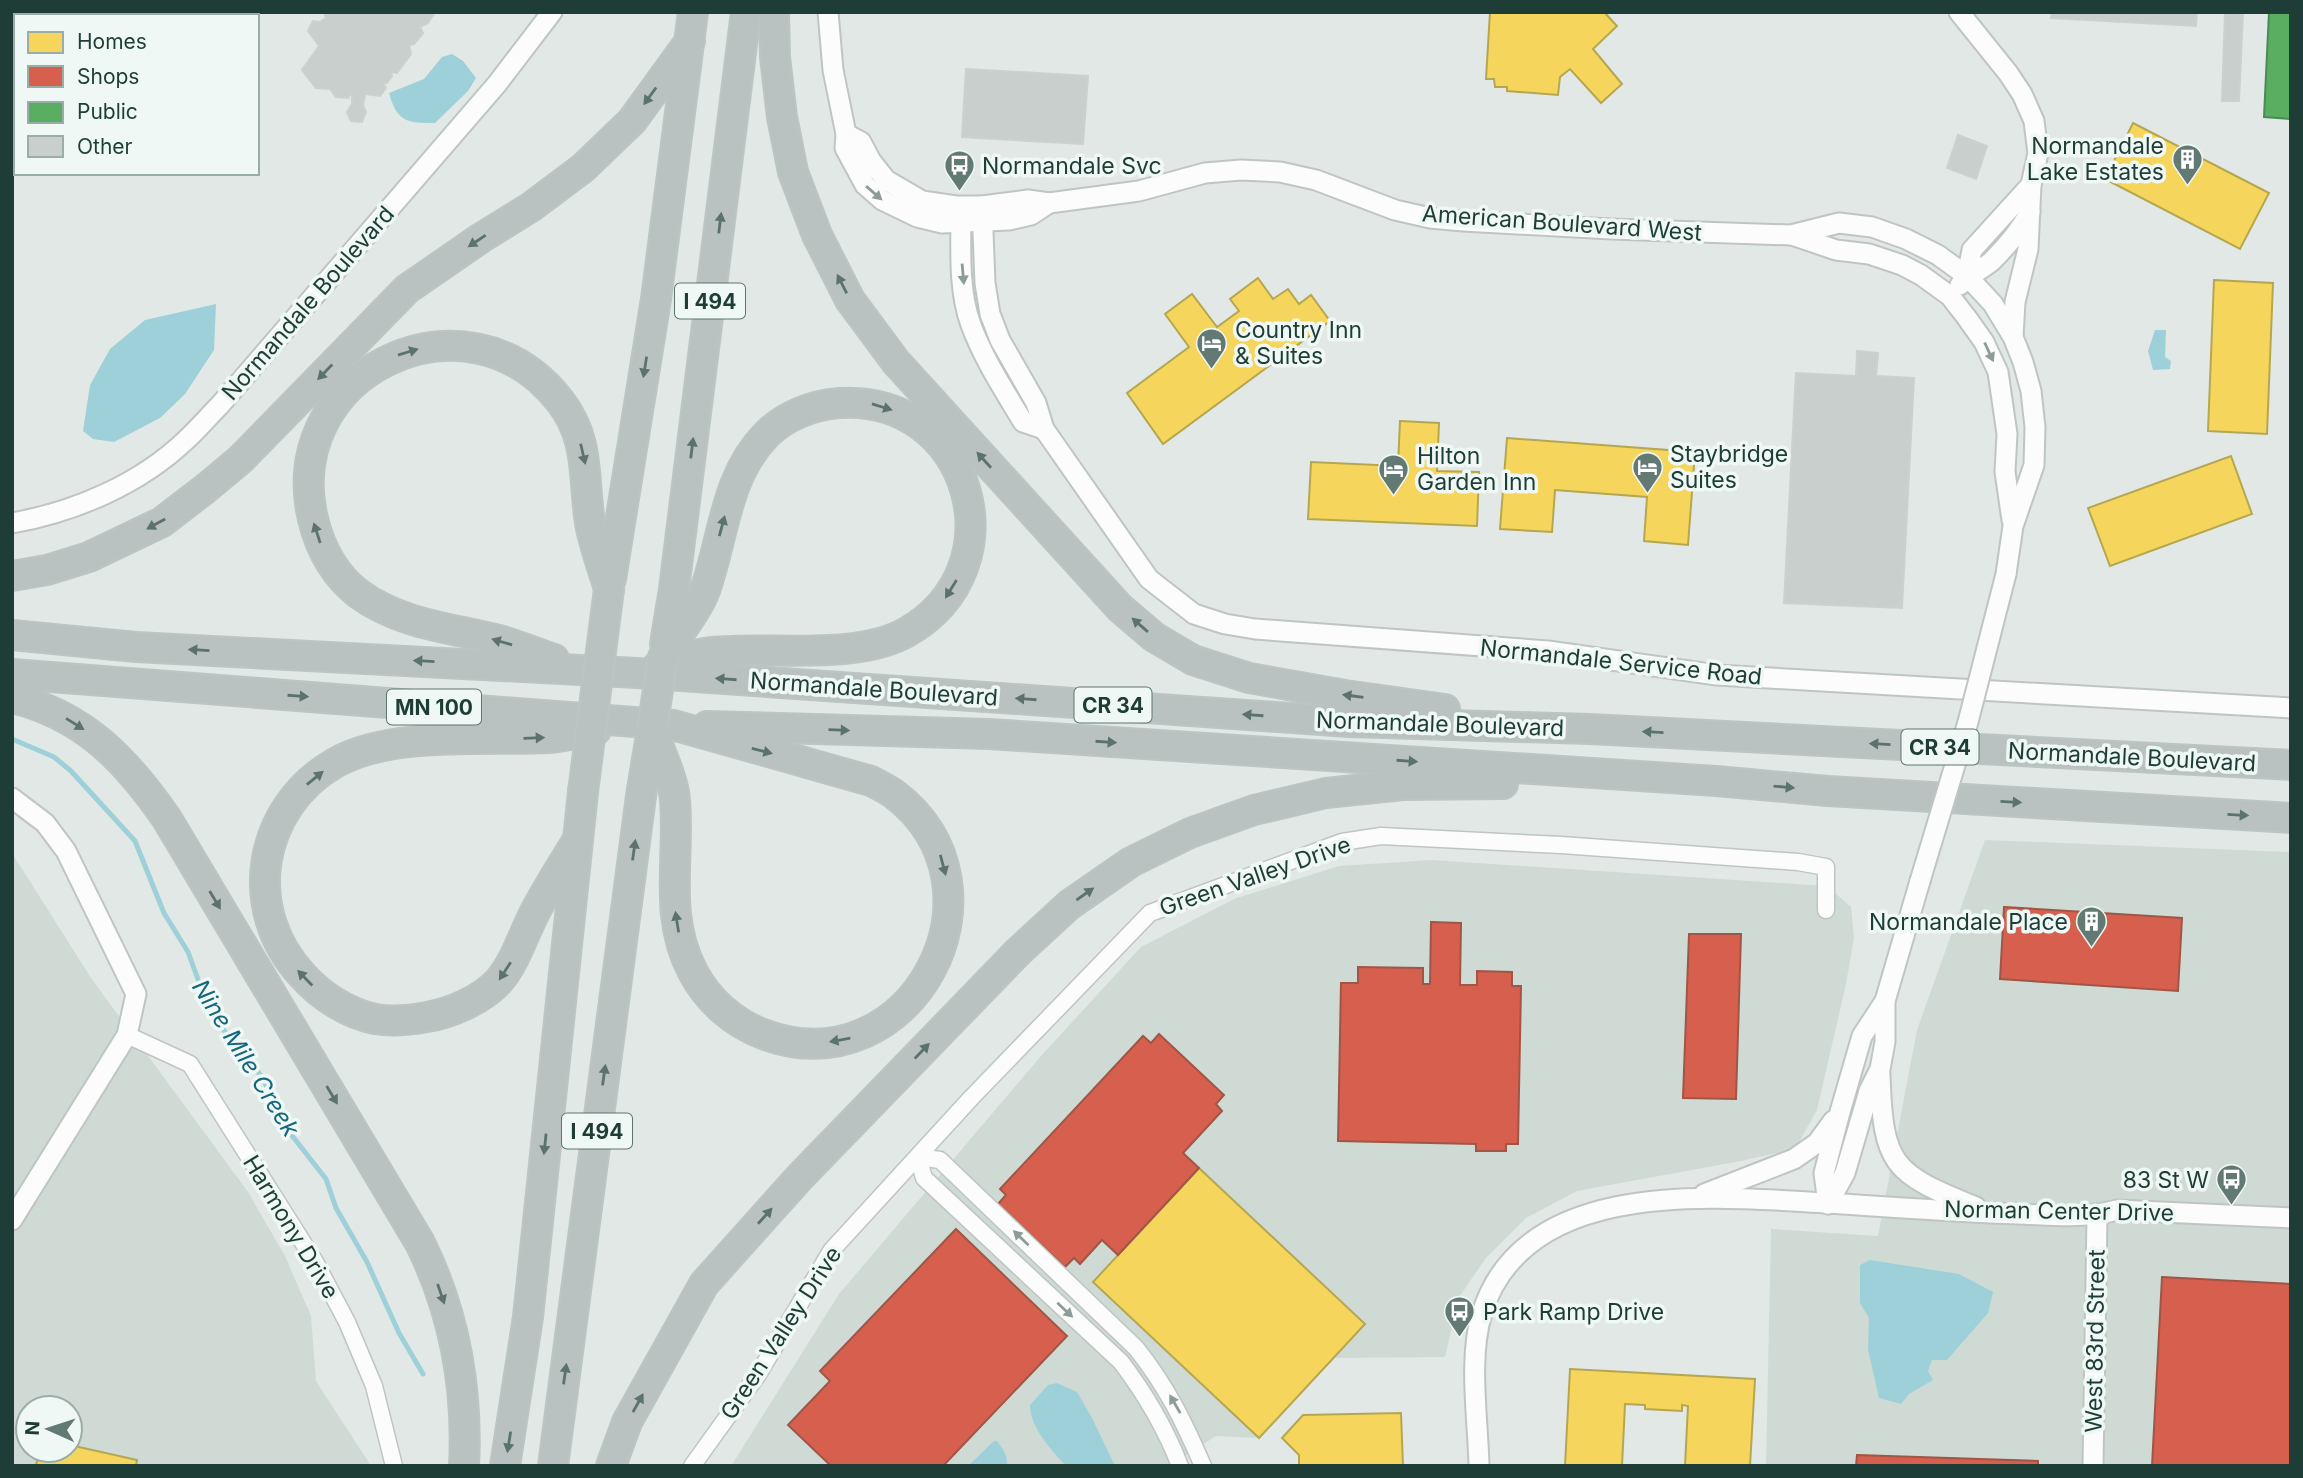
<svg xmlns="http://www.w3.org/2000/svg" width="2303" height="1478" viewBox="0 0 2303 1478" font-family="Inter,sans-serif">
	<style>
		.built { fill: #cfdad5; fill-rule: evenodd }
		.water { fill: #9ed0da }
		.homes { fill: #f6d55c; stroke: #b5a751; stroke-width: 2 }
		.shops { fill: #d6604d; stroke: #9f5646; stroke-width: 2 }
		.public { fill: #5aae61; stroke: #488c54; stroke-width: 2 }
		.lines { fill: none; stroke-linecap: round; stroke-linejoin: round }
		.stream { stroke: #9ed0da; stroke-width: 5 }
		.building { fill: #c9cfcd; stroke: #cbd1ce; stroke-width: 2 }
		.minor-casing { stroke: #bfc5c2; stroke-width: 19 }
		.tertiary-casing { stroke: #bfc5c2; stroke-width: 23 }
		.motorway-casing { stroke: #bbc5c2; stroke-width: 32 }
		.minor { stroke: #fbfcfb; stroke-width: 16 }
		.tertiary { stroke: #fbfcfb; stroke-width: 19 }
		.motorway { stroke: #b9c2c0; stroke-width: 28 }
		.tertiary-bridge-casing { stroke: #bfc5c2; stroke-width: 23; stroke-linecap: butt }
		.motorway-bridge-casing { stroke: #bbc5c2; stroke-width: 32; stroke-linecap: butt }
		.tertiary-bridge { stroke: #fbfcfb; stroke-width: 19 }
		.motorway-bridge { stroke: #b9c2c0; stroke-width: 28 }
		.oneway { fill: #5c726d }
		.oneway2 { fill: #8c9c98 }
		.labels { text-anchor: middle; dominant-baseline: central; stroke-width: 7; stroke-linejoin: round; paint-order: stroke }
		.shield { fill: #eff8f4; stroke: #5d756f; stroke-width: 2 }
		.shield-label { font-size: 21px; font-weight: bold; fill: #1e3d36 }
		.poi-label { font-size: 23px; fill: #1e3d36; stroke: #eff8f4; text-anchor: start }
		.street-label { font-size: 23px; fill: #1e3d36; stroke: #eff8f4 }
		.water-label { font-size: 24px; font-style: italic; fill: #14677d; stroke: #eff8f4 }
	</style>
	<rect width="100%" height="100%" fill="#e2e8e5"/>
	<g class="built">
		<path d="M1985 840 2291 852V1466H1766L1771 1229 1878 1236 1917 1030Z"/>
		<path d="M12 853 91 978 248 1192 285 1256 311 1316 316 1381 371 1466H12ZM28 1408H70V1450H28Z"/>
		<path d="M1431 860 1827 886 1851 907 1854 938 1846 984 1817 1110 1795 1149 1741 1161 1577 1191 1526 1218 1486 1258 1459 1297 1445 1357 1334 1358 1259 1438 1216 1436 1169 1466H731L839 1294 1041 1056 1141 947 1234 899 1339 866Z"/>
	</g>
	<g class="water">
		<path d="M452 54 463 61 476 78 468 91 435 123C407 123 397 122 389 93L424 79 442 57Z"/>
		<path d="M216 304 214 350 185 394 160 418 114 442 93 439 83 431 90 385 110 349 145 320Z"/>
		<path d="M2155 330H2166L2165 357 2171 361 2170 369 2153 370 2148 351Z"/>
		<path d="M1870 1260 1959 1274 1993 1292 1988 1313 1947 1360H1932L1928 1371 1933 1380 1909 1394 1901 1404 1879 1398 1868 1350 1869 1318 1860 1303V1265Z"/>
		<path d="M1057 1383 1077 1392 1092 1418 1115 1466H1066C1051 1450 1030 1427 1030 1405L1048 1385Z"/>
		<path d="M994 1441H997C1003 1449 1008 1456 1007 1466H968Z"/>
	</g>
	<g class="homes">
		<path d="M1490 12H1604L1617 26 1593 49 1622 84 1601 103 1570 69 1560 77 1558 95 1507 91V87H1495L1494 79H1486Z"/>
		<path d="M2133 123 2269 193 2240 249 2105 179Z"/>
		<path d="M1258 278 1273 299 1288 289 1299 304 1311 295 1330 321 1163 444 1127 393 1189 347 1165 314 1192 294 1217 327 1239 311 1230 299Z"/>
		<path d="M2214 280 2273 283 2267 434 2208 431Z"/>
		<path d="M1400 421 1439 423 1437 471 1479 472 1477 526 1308 519 1311 462 1398 466Z"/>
		<path d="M1507 438 1695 452 1688 545 1644 541 1647 497 1555 490 1552 532 1500 529Z"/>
		<path d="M2231 456 2252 514 2110 566 2088 508Z"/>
		<path d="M1199 1168 1365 1324 1259 1438 1093 1282Z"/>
		<path d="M1570 1369 1755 1379 1750 1466H1685L1688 1406 1682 1405V1411L1645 1409V1405L1625 1404 1622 1466H1565Z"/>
		<path d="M1401 1413 1403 1466H1299V1455L1282 1438 1303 1415Z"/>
		<path d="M70 1445 137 1460 136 1466H36L39 1450H70Z"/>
	</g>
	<g class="shops">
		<path d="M2004 907 2182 918 2178 991 2000 979Z"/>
		<path d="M1431 922 1461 923 1460 985H1477V971L1512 972V986H1521L1518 1144H1506V1151H1476V1144L1338 1141 1341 983H1358V967L1423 968V984H1430Z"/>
		<path d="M1689 934H1741L1736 1099 1683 1098Z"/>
		<path d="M1159 1034 1224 1095 1216 1104 1222 1111 1183 1153 1199 1168 1118 1255 1102 1240 1080 1264 1074 1258 1065 1267 998 1204 1006 1195 1000 1189 1143 1036 1151 1043Z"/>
		<path d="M956 1229 1067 1336 943 1466H831L788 1425 830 1381 820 1371Z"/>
		<path d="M2162 1277 2291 1284V1466H2152Z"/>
		<path d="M1857 1455 2038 1461V1466H1856Z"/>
	</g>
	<path class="public" d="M2269 12H2291V119L2264 117Z"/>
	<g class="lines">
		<path class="stream" d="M12 739 54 757 71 771 135 841 164 913 188 952 203 993 222 1028 263 1078 275 1106 290 1133 326 1179 336 1208 367 1262 399 1333 423 1374"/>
	</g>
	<g class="building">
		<path d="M324 12H435L428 23 420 27 423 33 414 44 409 45 411 54 397 73 390 72 392 76 387 83H383L386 88 380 96 365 94 363 106 366 112 362 122 351 121 347 112 352 104V92L348 98 336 97 330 89 316 88 302 70 319 46 308 31 313 21 320 22 326 18Z"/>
		<path d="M2052 12H2197L2196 26 2051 18Z"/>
		<path d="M2225 12H2243L2239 101H2222Z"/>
		<path d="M966 69 1088 76 1083 144 962 137Z"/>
		<path d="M1958 135 1987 146 1976 179 1947 168Z"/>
		<path d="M1857 351 1878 353 1876 376 1914 378 1902 608 1784 603 1796 373 1856 376Z"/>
	</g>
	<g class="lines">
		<defs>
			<g id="minor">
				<path d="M127 1035 190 1064 314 1260 347 1322 374 1386 394 1466"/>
				<path d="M918 1157 940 1160 1136 1348C1167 1387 1183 1420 1203 1466"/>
				<path d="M918 1157 924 1178 1121 1362C1146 1395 1165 1427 1180 1466"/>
				<path d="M692 1466 759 1373 831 1251 972 1097 1150 913 1342 842 1381 836 1561 845 1798 862 1826 867V910"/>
			</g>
			<g id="tertiary">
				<path d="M828 12 833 70 846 134 845 148 865 185 882 200 917 217 942 223 1009 220 1031 215 1049 203"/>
				<path d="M1959 12 2008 73 2022 94 2034 121 2038 153 2031 185 2028 249 2015 302 2013 337"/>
				<path d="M846 134 861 142 871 161 886 180 922 201 956 206H982L1028 200 1049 203 1139 191 1205 173 1241 170 1280 172 1316 180 1395 210 1430 218 1463 221 1611 229 1791 235 1839 223 1872 227 1906 239 1938 255 1967 276 1993 304 2013 337 2023 362 2031 391 2035 427 2034 465 2013 526 2006 574"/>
				<path d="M982 206 985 283 990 314 1000 340 1036 403 1044 429 1149 579 1194 614 1225 624 1255 629 1548 651 1717 675 2291 708"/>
				<path d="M961 210C961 247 958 290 971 325 984 360 1004 390 1023 422L1044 429"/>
				<path d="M1792 235 1836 250 1869 254 1902 265 1921 275 1950 296 1967 318 1984 342 1998 372 2007 434 2005 472 2012 520"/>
				<path d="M1967 276 1972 250 2031 185"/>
				<path d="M1960 285C1969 274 1982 270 1992 261 2006 247 2021 229 2030 212"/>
				<path d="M12 523C75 512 140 484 186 440 198 429 209 416 220 405L497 84 552 12"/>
				<path d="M12 798 45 823 66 851 136 994 127 1035 12 1220"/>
				<path d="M1880 1074C1883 1166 1892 1173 1976 1207"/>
				<path d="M1704 1194 1794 1159 1817 1143 1833 1121"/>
				<path d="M1828 1204 1845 1173 1869 1091 1880 1069 1885 1042V1001L1920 881"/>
				<path d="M1828 1204 1824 1173 1840 1112 1862 1036 1885 1001"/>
				<path d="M1479 1466C1478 1419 1468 1358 1482 1313 1525 1176 1716 1197 1827 1203 1891 1207 1954 1212 2018 1214 2051 1215 2085 1219 2117 1210L2291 1218"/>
				<path d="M2093 1466 2097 1216"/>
			</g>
			<g id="motorway">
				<path d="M774 12 775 57 782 117 793 172 817 235 850 300 896 362 1120 608 1154 637 1193 660 1249 678 1345 695 1445 709"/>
				<path d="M12 576 47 570 89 557 162 522 205 489 241 459 407 289 481 238 531 207 583 168 632 121 690 41"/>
				<path d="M611 579 656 299 693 12"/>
				<path d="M12 635 136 647 637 673 1349 722 1590 729 2291 765"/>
				<path d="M665 644 674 589 746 12"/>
				<path d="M554 659C536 653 517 645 499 640 451 628 400 624 359 594 334 575 320 548 313 519 278 372 467 282 560 401 592 442 582 482 591 528 595 548 603 569 609 589"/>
				<path d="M657 667C675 662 694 653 713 652 769 646 857 661 907 632 1021 567 971 394 839 403 813 405 785 416 767 434 725 476 724 537 705 590 698 610 675 638 663 657"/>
				<path d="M12 674 673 725 871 781C879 785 887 789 894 794 1018 888 911 1090 763 1034 734 1023 708 1001 693 972 663 916 680 859 675 800 674 781 659 749 652 729"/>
				<path d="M12 698C84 715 127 761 167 819L420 1243C454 1312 468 1389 464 1466"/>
				<path d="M707 726 989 734 1716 781 1828 791 2291 818"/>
				<path d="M578 839C564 863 548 887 535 912 523 935 515 963 498 982 481 1000 451 1013 427 1017 411 1020 391 1022 375 1019 347 1013 321 996 303 976 241 910 257 808 335 763 390 731 487 741 549 738 565 737 581 733 596 730"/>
				<path d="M505 1466 528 1317 583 792"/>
				<path d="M553 1466 641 796 651 735"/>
				<path d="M611 1466 627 1422 704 1284 799 1178 1018 952 1069 905 1131 862 1190 833 1254 810 1326 793 1403 785 1503 784"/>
			</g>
		</defs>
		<use href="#minor" class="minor-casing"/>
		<use href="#tertiary" class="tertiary-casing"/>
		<use href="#motorway" class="motorway-casing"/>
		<use href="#minor" class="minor"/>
		<use href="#tertiary" class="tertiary"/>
		<use href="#motorway" class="motorway"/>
		<defs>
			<path id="tertiary-bridge" d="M1920 881 1968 722 2006 574"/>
			<g id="motorway-bridge">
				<path d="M652 729 663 657"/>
				<path d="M583 792 609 589"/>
			</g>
		</defs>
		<use href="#tertiary-bridge" class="tertiary-bridge-casing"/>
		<use href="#motorway-bridge" class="motorway-bridge-casing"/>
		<use href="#tertiary-bridge" class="tertiary-bridge"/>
		<use href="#motorway-bridge" class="motorway-bridge"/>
	</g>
	<defs><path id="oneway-solid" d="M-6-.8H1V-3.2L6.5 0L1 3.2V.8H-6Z" transform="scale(1.75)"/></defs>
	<g class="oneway">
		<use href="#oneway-solid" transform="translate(650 96) rotate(126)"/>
		<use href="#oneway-solid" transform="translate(720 223) rotate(-83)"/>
		<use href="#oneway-solid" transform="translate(477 241) rotate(146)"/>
		<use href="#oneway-solid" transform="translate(842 284) rotate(-117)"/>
		<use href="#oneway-solid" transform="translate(408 352) rotate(-17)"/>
		<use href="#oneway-solid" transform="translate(645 367) rotate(99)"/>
		<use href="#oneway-solid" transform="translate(325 372) rotate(134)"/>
		<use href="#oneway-solid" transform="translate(882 407) rotate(17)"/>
		<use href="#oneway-solid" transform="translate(692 448) rotate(-83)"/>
		<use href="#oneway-solid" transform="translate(583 454) rotate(77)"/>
		<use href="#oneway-solid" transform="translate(984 460) rotate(-132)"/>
		<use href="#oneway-solid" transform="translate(156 524) rotate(151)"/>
		<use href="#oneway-solid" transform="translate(722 526) rotate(-75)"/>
		<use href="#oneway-solid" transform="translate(317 533) rotate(-108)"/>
		<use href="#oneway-solid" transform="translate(951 589) rotate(122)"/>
		<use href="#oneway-solid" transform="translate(1140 625) rotate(-139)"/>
		<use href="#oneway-solid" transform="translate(502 642) rotate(-164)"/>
		<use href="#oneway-solid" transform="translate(199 650) rotate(-177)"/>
		<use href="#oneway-solid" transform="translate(424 661) rotate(-177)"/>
		<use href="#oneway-solid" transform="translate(726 679) rotate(-176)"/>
		<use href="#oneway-solid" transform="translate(298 696) rotate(4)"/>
		<use href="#oneway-solid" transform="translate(1353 696) rotate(-172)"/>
		<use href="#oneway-solid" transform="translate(1026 699) rotate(-176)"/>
		<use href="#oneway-solid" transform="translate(1253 715) rotate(-176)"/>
		<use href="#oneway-solid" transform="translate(75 724) rotate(32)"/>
		<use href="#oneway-solid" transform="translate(839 730) rotate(2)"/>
		<use href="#oneway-solid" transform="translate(1653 732) rotate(-177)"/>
		<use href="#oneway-solid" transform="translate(534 738) rotate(-2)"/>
		<use href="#oneway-solid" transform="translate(1106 742) rotate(4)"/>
		<use href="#oneway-solid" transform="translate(1880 744) rotate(-177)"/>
		<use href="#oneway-solid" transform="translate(762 751) rotate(14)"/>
		<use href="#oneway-solid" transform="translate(1407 761) rotate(4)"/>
		<use href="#oneway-solid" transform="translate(315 778) rotate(-39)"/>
		<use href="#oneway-solid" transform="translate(1784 787) rotate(5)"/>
		<use href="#oneway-solid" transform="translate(2011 802) rotate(3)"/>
		<use href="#oneway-solid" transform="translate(2238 815) rotate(3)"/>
		<use href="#oneway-solid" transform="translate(634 850) rotate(-82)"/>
		<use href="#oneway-solid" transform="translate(943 865) rotate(75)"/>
		<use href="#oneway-solid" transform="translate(1085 894) rotate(-35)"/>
		<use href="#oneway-solid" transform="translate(215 900) rotate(59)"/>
		<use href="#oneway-solid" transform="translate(677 922) rotate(-99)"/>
		<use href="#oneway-solid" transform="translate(505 971) rotate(123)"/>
		<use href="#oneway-solid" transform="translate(305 978) rotate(-134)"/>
		<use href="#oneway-solid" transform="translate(840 1040) rotate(170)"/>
		<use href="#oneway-solid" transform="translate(922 1051) rotate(-46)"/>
		<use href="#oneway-solid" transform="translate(604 1075) rotate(-82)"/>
		<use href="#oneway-solid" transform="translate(332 1095) rotate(59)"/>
		<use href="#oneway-solid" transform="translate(545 1144) rotate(96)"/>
		<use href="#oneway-solid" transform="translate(765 1216) rotate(-48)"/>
		<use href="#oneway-solid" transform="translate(441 1294) rotate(71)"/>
		<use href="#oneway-solid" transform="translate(565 1374) rotate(-82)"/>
		<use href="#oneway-solid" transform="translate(638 1403) rotate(-61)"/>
		<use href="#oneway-solid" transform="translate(509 1442) rotate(99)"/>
	</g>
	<g class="oneway2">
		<use href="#oneway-solid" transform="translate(874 193) rotate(41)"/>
		<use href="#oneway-solid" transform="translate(963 274) rotate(85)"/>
		<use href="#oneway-solid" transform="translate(1989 352) rotate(65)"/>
		<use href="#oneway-solid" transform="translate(1021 1238) rotate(-136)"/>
		<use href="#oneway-solid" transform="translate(1065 1310) rotate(43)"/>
		<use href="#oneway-solid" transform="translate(1175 1404) rotate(-120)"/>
	</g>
	<defs>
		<symbol id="building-pin" viewBox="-11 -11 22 30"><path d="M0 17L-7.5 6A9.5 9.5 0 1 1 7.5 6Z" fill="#637973" stroke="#eff8f4"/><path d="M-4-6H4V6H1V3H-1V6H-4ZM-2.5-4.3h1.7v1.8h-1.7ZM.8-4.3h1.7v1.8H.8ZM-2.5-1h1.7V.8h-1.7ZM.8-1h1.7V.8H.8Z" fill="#fff"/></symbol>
		<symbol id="bus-pin" viewBox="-11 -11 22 30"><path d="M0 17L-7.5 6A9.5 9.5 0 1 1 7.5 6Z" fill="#637973" stroke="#eff8f4"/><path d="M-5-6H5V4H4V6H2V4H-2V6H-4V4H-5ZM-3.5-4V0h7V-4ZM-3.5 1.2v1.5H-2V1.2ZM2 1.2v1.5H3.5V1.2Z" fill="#fff"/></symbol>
		<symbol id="hotel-pin" viewBox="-11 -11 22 30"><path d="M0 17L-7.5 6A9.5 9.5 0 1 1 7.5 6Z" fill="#637973" stroke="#eff8f4"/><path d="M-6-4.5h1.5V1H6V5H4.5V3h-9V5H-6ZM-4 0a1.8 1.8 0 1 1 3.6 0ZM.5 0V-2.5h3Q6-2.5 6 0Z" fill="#fff"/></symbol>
	</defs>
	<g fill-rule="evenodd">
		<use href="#building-pin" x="2170" y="142" width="35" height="47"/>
		<use href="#bus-pin" x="942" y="148" width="35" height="47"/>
		<use href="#hotel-pin" x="1194" y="326" width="35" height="47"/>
		<use href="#hotel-pin" x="1630" y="450" width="35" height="47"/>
		<use href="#hotel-pin" x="1376" y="452" width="35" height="47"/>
		<use href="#building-pin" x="2074" y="904" width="35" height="47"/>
		<use href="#bus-pin" x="2214" y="1162" width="35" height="47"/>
		<use href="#bus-pin" x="1442" y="1294" width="35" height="47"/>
	</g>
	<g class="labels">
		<g class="shield">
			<rect x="675" y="283.5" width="70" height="35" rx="5"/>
			<rect x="1074.5" y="687.5" width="77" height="35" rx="5"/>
			<rect x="387" y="689.5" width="94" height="35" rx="5"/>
			<rect x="1901.5" y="729.5" width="77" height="35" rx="5"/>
			<rect x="562" y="1113.5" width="70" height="35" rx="5"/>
		</g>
		<g class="shield-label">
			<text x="710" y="301">I 494</text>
			<text x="1113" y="705">CR 34</text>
			<text x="434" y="707">MN 100</text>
			<text x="1940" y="747">CR 34</text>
			<text x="597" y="1131">I 494</text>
		</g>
		<g class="poi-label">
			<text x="2164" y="146" text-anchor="end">Normandale<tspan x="2164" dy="26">Lake Estates</tspan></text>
			<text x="982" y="166">Normandale Svc</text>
			<text x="1235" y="330">Country Inn<tspan x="1235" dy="26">&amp; Suites</tspan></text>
			<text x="1670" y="454">Staybridge<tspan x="1670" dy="26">Suites</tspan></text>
			<text x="1417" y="456">Hilton<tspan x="1417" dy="26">Garden Inn</tspan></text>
			<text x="2068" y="922" text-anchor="end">Normandale Place</text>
			<text x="2209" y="1180" text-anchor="end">83 St W</text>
			<text x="1483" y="1312">Park Ramp Drive</text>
		</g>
		<g class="street-label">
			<text transform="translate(1562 223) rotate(4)">American Boulevard West</text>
			<text transform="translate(308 303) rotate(-49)">Normandale Boulevard</text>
			<text transform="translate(1621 662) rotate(6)">Normandale Service Road</text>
			<text transform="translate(874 689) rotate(4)">Normandale Boulevard</text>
			<text transform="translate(1440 724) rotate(2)">Normandale Boulevard</text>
			<text transform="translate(2132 757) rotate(3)">Normandale Boulevard</text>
			<text transform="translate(1255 876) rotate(-19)">Green Valley Drive</text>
			<text transform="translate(2059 1211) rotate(1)">Norman Center Drive</text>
			<text transform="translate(291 1227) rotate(59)">Harmony Drive</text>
			<text transform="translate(781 1333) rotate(-57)">Green Valley Drive</text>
			<text transform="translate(2095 1341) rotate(-89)">West 83rd Street</text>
		</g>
		<g class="water-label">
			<text transform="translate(246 1058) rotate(58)">Nine Mile Creek</text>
		</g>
	</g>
	<rect width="2303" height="1478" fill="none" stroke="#1e3d36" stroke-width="28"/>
	<rect x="14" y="14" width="245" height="161" fill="#eff8f4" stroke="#9bada8" stroke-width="2"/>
	<rect x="28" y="32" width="35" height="21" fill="#f6d55c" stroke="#9bada8" stroke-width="2"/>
	<text x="77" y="49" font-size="21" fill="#1e3d36">Homes</text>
	<rect x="28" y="66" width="35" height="21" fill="#d6604d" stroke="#9bada8" stroke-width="2"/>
	<text x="77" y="84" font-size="21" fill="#1e3d36">Shops</text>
	<rect x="28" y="102" width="35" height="21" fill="#5aae61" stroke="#9bada8" stroke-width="2"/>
	<text x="77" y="119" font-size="21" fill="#1e3d36">Public</text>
	<rect x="28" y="136" width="35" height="21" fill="#c9cfcd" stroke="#9bada8" stroke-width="2"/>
	<text x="77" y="154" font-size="21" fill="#1e3d36">Other</text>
	<g transform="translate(49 1429) rotate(273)"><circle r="33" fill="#eff8f4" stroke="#9bada8" stroke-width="2"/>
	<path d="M0-5L12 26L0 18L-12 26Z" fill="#637973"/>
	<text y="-10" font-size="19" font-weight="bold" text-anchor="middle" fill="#1e3d36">N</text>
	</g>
</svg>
